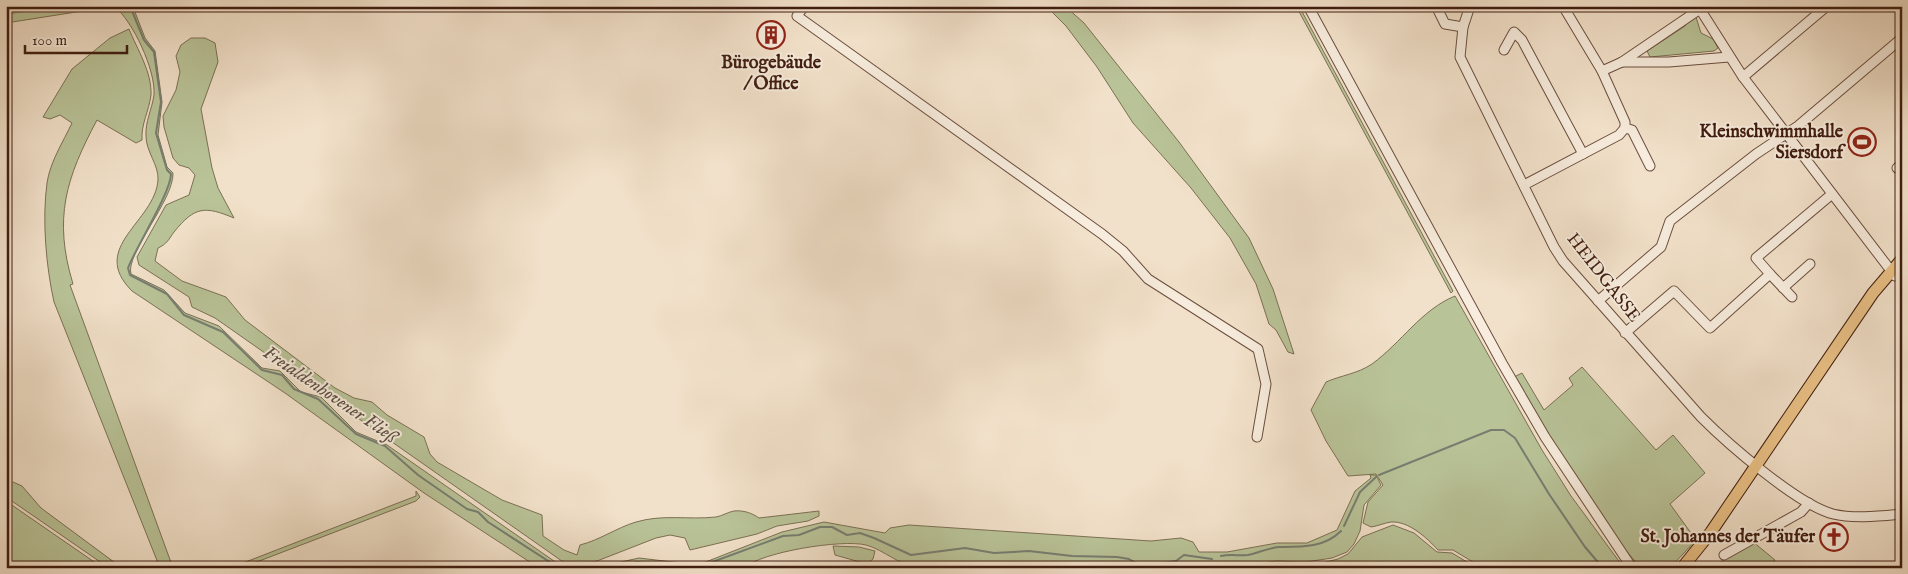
<svg xmlns="http://www.w3.org/2000/svg" width="1908" height="574" viewBox="0 0 1908 574" font-family="'IM FELL English',serif">
	<style>
		.green { fill: #b9c398; stroke: #7c7054 }
		.lines { fill: none; stroke-linecap: round; stroke-linejoin: round }
		.stream { stroke: #777e71; stroke-width: 2 }
		.minor-casing { stroke: #6c4e3e; stroke-width: 11 }
		.major-casing { stroke: #401d10; stroke-width: 13 }
		.minor { stroke: #f7ecdd; stroke-width: 9 }
		.major { stroke: #e9c085; stroke-width: 11 }
		.labels { text-anchor: middle; dominant-baseline: central; stroke-width: 4; stroke-linejoin: round; paint-order: stroke }
		.poi-label { font-size: 18px; font-weight: bold; fill: #401d10; stroke: #f7ecdd; text-anchor: end }
		.street-label { font-size: 18px; fill: #401d10; stroke: #f7ecdd }
		.water-label { font-size: 19px; font-style: italic; fill: #5c4d41; stroke: #f7ecdd }
	</style>
	<rect width="100%" height="100%" fill="#f2e1ca"/>
	<filter id="stains"><feTurbulence type="fractalNoise" baseFrequency=".004" numOctaves="4"/><feColorMatrix values="0 0 0 0 .2 0 0 0 0 .09 0 0 0 0 .02 0 0 0 .5 -.17"/></filter>
	<radialGradient id="worn" r=".72"><stop offset=".6" stop-color="#630" stop-opacity="0"/><stop offset="1" stop-color="#630" stop-opacity=".3"/></radialGradient>
	<g class="green">
		<path d="M65 6 108 7 6 23V14Z"/>
		<path d="M114 6 133 7 145 38 155 51 162 102 158 135 167 167 173 173C174 200 125 254 131 274L164 290 185 313 219 326 262 368 280 371 301 392 321 397 356 432 387 445 564 568H539L424 493 285 393 132 291C88 247 155 222 158 180 159 165 146 152 146 136 145 122 152 109 154 95 156 71 133 21 114 6Z"/>
		<path d="M1056 6H1065L1084 23 1179 142 1249 238 1273 289 1294 354 1288 352 1276 330 1269 324 1256 284 1230 238 1191 188 1133 123 1097 67 1066 26 1052 12Z"/>
		<path d="M1296 6H1299L1453 291 1451 293Z"/>
		<path d="M1696 17 1701 33 1713 39 1718 48 1714 51 1650 57 1647 51 1685 26 1689 19Z"/>
		<path d="M129 29C137 49 152 72 151 95 149 111 141 124 142 140L136 143 97 120C66 178 53 218 73 284L70 285 173 568H160L54 302C46 266 42 220 47 183 50 162 63 142 72 123L60 115 50 119 43 117 72 69 110 38Z"/>
		<path d="M191 38H205L215 43 218 62 201 109 212 168 218 188 234 218C205 206 195 206 174 232 169 239 167 244 158 248L155 261 182 281 226 297 245 320 335 388 354 398 372 402 387 415 424 437 430 454 437 462 502 500 542 515 543 536 564 550 577 555 580 545C600 540 616 528 636 522 663 514 688 520 716 517 722 516 728 512 734 511 743 510 752 513 759 518L819 511V516L808 521 777 526 757 534 690 550 685 538 670 535 656 538 579 568 569 566 215 318 192 307 189 297 139 265 137 257 166 205 189 195 195 175 189 168 179 165 173 158 164 127 163 116 176 90 180 72 176 56 181 45Z"/>
		<path d="M1455 296 1542 450 1571 496 1624 568H1483L1453 550H1438C1427 538 1409 521 1391 522 1384 523 1378 526 1371 527L1363 523 1368 502 1383 485 1376 474 1348 476 1326 441 1311 410 1326 382C1342 375 1357 374 1372 364 1402 342 1421 310 1455 296Z"/>
		<path d="M1582 367 1656 450 1673 435 1705 473 1670 504 1696 540 1670 568H1641C1590 511 1553 443 1514 377L1522 373 1544 410 1573 385 1569 378Z"/>
		<path d="M1370 475H1376L1381 485 1364 505 1360 531 1354 544 1347 552 1332 558 1306 562 1276 561 1233 568H1010C980 559 949 568 919 566 898 566 885 550 866 545 842 539 761 552 744 568H594L639 558 698 565 782 532 824 522 885 533 890 528 909 525 1151 541 1181 538 1193 542 1199 552H1227L1277 543H1307L1337 530 1355 491 1371 478Z"/>
		<path d="M6 479 22 486 41 508 122 568H109L6 497Z"/>
		<path d="M416 491 420 497 416 501 241 568H230L416 496Z"/>
		<path d="M6 501 103 568H6Z"/>
		<path d="M1393 525 1414 533 1437 552 1452 553 1477 568H1248L1278 563 1314 565 1338 559 1348 554 1362 537Z"/>
		<path d="M1752 541 1775 560 1770 568H1712Z"/>
		<path d="M833 546 859 547 875 551 873 559 867 564 835 555Z"/>
	</g>
	<g class="lines">
		<g class="stream">
			<path d="M130 6 144 40 154 52 161 102 156 133 167 170 171 174C171 192 136 247 128 268L130 275 167 294 184 315 223 332 262 370 282 375 294 389 318 399 356 434 385 446 418 475 467 509 478 512 488 522 559 568"/>
			<path d="M1379 475 1491 430H1504L1515 438 1549 494 1585 547 1603 568"/>
			<path d="M1344 526 1360 492 1376 477"/>
			<path d="M1221 556C1230 554 1239 556 1248 555 1258 553 1268 548 1279 547 1301 547 1324 548 1341 531"/>
			<path d="M618 568 637 562 671 568"/>
			<path d="M696 568 783 536 799 535 820 527H832L847 535 860 533 874 538 911 555 965 548 994 553 1029 551 1072 556 1117 557 1129 559 1141 566 1176 561 1184 555 1212 559"/>
		</g>
		<defs>
			<g id="minor">
				<path d="M804 6 797 16 1102 234 1123 251 1148 279 1258 349 1266 384 1257 437"/>
				<path d="M1308 6 1502 363 1545 437 1632 568"/>
				<path d="M1436 6 1445 24 1463 27"/>
				<path d="M1470 6 1463 27 1460 57 1554 247 1563 261 1701 417C1728 444 1798 505 1833 514 1854 519 1880 516 1902 514"/>
				<path d="M1563 6 1602 71 1625 122V128L1632 130 1650 166"/>
				<path d="M1698 6 1743 77 1895 276"/>
				<path d="M1504 50 1514 32 1522 40 1583 154"/>
				<path d="M1622 62H1669L1729 57"/>
				<path d="M1602 71 1622 62 1703 7"/>
				<path d="M1743 77 1827 6"/>
				<path d="M1897 168 1902 164"/>
				<path d="M1524 185 1619 135 1625 128"/>
				<path d="M1770 274 1792 297"/>
				<path d="M1783 288 1810 264"/>
				<path d="M1598 301 1661 247 1670 221 1756 154 1798 126 1902 38"/>
				<path d="M1625 333 1674 291 1710 328 1770 274 1756 258 1832 194"/>
				<path d="M1724 555 1801 512 1809 503"/>
			</g>
			<path id="major" d="M1682 568 1711 532 1873 293 1902 259"/>
		</defs>
		<use href="#minor" class="minor-casing"/>
		<use href="#major" class="major-casing"/>
		<use href="#minor" class="minor"/>
		<use href="#major" class="major"/>
	</g>
	<defs>
		<symbol id="building-ring" viewBox="-11 -11 22 22"><circle r="9.5" fill="#f7ecdd" stroke="#8f2418" stroke-width="1.5"/><path d="M-4-6H4V6H1V3H-1V6H-4ZM-2.5-4.3h1.7v1.8h-1.7ZM.8-4.3h1.7v1.8H.8ZM-2.5-1h1.7V.8h-1.7ZM.8-1h1.7V.8H.8Z" fill="#8f2418"/></symbol>
		<symbol id="stadium-ring" viewBox="-11 -11 22 22"><circle r="9.5" fill="#f7ecdd" stroke="#8f2418" stroke-width="1.5"/><path d="M0-5a6.5 5 0 1 0 0 10a6.5 5 0 1 0 0-10ZM-3.5-1.8h7v3.6h-7Z" fill="#8f2418"/></symbol>
		<symbol id="church-ring" viewBox="-11 -11 22 22"><circle r="9.5" fill="#f7ecdd" stroke="#8f2418" stroke-width="1.5"/><path d="M-1.2-6h2.4v3.5h3.3v2.4h-3.3V6h-2.4V-.1h-3.3v-2.4h3.3Z" fill="#8f2418"/></symbol>
	</defs>
	<g fill-rule="evenodd">
		<use href="#building-ring" x="755" y="19" width="32" height="32"/>
		<use href="#stadium-ring" x="1846" y="126" width="32" height="32"/>
		<use href="#church-ring" x="1818" y="521" width="32" height="32"/>
	</g>
	<g class="labels">
		<g class="poi-label">
			<text x="771" y="63" text-anchor="middle">Bürogebäude<tspan x="771" dy="21">/ Office</tspan></text>
			<text x="1843" y="132">Kleinschwimmhalle<tspan x="1843" dy="21">Siersdorf</tspan></text>
			<text x="1815" y="537">St. Johannes der Täufer</text>
		</g>
		<g class="street-label">
			<text transform="translate(1603 278) rotate(52)">HEIDGASSE</text>
		</g>
		<g class="water-label">
			<text transform="translate(330 395) rotate(34)">Freialdenhovener Fließ</text>
		</g>
	</g>
	<rect width="1908" height="574" fill="none" stroke="#f2e1ca" stroke-width="25"/>
	<rect x="8" y="8" width="1893" height="559" fill="none" stroke="#401d10" stroke-width="2.5"/>
	<rect x="12" y="12" width="1883" height="549" fill="none" stroke="#401d10"/>
	<path d="M25 45v8h102v-8" fill="none" stroke="#401d10" stroke-width="2.5"/>
	<text x="32" y="45" font-size="15" fill="#401d10" stroke="#f7ecdd" stroke-width="4" paint-order="stroke">100 m</text>
	<rect width="100%" height="100%" filter="url(#stains)"/>
	<rect width="100%" height="100%" fill="url(#worn)"/>
</svg>
